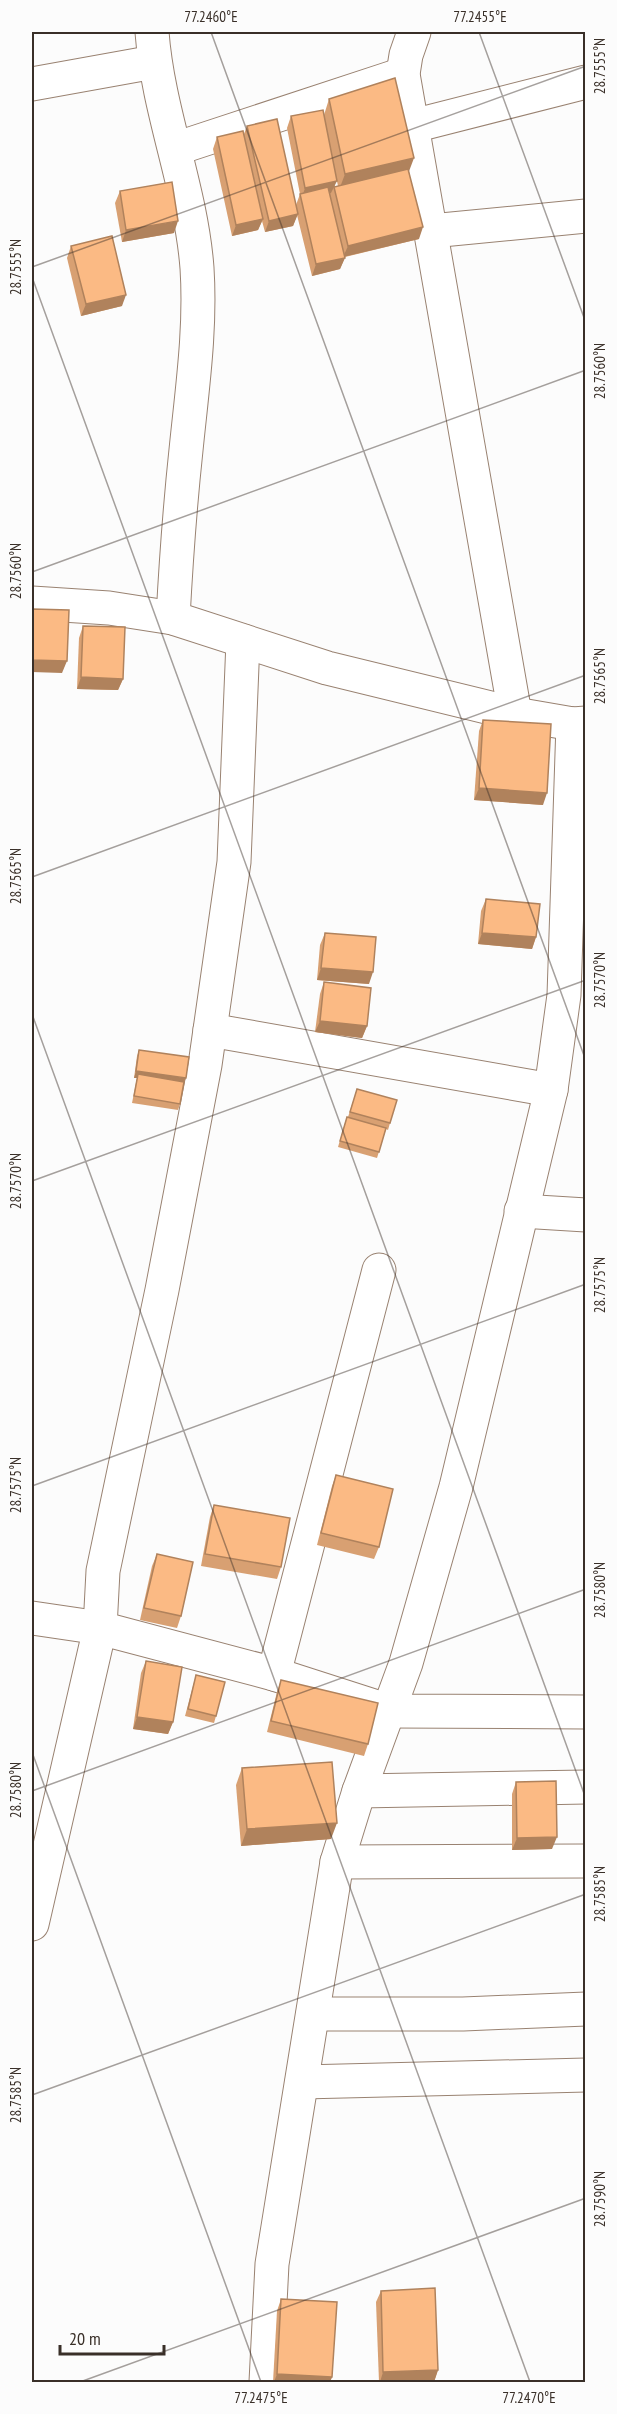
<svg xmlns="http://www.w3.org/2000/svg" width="617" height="2414" viewBox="0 0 617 2414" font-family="'PT Sans Narrow',sans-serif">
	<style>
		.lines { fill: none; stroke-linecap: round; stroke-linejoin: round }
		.minor-casing { stroke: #998271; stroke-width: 35 }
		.minor { stroke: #fff; stroke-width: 33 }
		.wall { fill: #d8a072; fill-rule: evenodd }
		.shaded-wall { fill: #b0825c }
		.building { fill: #fbba84; stroke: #b0825c; stroke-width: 1.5 }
		.ticks { fill: none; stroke: #392f28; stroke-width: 1.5; stroke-opacity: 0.45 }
		.neatline { fill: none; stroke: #392f28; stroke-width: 2 }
		.ticks-label { font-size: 15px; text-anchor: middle; fill: #392f28 }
	</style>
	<rect width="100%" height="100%" fill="#fcfcfc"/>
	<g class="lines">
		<defs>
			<g id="minor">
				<path d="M152 32C158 112 191 188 197 268 201 329 192 390 186 450 180 506 176 562 173 618"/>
				<path d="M414 32 406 55 403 74 515 714"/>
				<path d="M32 84 154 62"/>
				<path d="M413 126 586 82"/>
				<path d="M175 149 403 74"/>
				<path d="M431 231 586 216"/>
				<path d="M32 603 109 608 173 618 327 668 515 714 573 724 586 723"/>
				<path d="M210 1030 551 1090"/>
				<path d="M521 1211 586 1215"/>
				<path d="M32 1618 100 1628 274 1674 389 1711 586 1712"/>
				<path d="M274 1674 379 1270"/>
				<path d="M359 1791 586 1787"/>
				<path d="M337 1862 586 1861"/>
				<path d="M32 1924 100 1628 103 1571 162 1290 205 1065 234 862 243 641"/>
				<path d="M313 2014H463L586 2009"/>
				<path d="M302 2082 586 2075"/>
				<path d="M266 2382 272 2264 337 1862 359 1791 406 1663 456 1487 551 1090 564 995 573 724"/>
			</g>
		</defs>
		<use href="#minor" class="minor-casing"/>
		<use href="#minor" class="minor"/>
	</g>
	<g class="wall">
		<path d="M329 99 409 171 419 239 345 257 340 269 312 276 297 215 293 226 265 232 262 221 258 230 232 236 213 149 217 137 244 134 247 126 296 205 300 194 287 128 291 116 324 115ZM328 138 338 186 335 187Z"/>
		<path d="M120 191 174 233 122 242 115 203Z"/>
		<path d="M71 246 122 306 81 316 67 258Z"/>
		<path d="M83 626 123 679 118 690 77 689 79 638Z"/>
		<path d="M483 720 543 805 474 800 479 731Z"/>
		<path d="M486 899 536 937 532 949 478 944 481 911Z"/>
		<path d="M325 933 369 984 317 980 320 945Z"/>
		<path d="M324 982 367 1026 362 1038 315 1032 320 994Z"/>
		<path d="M139 1050 184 1082 180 1104 178 1110 132 1103 137 1078H134L137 1056Z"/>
		<path d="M357 1089 390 1123 388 1130 386 1129 377 1158 338 1147 345 1123 347 1117H348Z"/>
		<path d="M336 1475 379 1547 374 1559 317 1545 332 1486Z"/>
		<path d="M214 1505 281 1567 277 1579 201 1566 210 1517Z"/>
		<path d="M157 1554 181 1616 177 1628 140 1620 152 1566Z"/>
		<path d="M146 1661 173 1722 168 1734 133 1729 141 1673Z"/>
		<path d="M196 1675 216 1716 214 1723 185 1716Z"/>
		<path d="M281 1680 368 1744 364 1756 267 1732 277 1692Z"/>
		<path d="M242 1768 331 1839 241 1846 236 1785Z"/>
		<path d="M516 1782 552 1849 512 1850V1794Z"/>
		<path d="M381 2291 438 2370 434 2382H379L376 2302Z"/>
		<path d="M281 2299 332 2377 330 2382H273L277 2311Z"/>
	</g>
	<g class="shaded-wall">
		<path d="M414 158 408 174 339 190 345 174Z"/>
		<path d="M337 181 331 193 301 200 305 188Z"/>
		<path d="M298 214 293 226 265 232 269 221Z"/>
		<path d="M263 219 258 230 232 236 236 225Z"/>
		<path d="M178 221 174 233 122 242 126 230Z"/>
		<path d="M423 227 419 239 343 257 348 246Z"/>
		<path d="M345 258 340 269 312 276 316 264Z"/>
		<path d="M126 295 122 306 81 316 86 304Z"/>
		<path d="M32 660 67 661 62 673 32 672Z"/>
		<path d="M81 677 123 679 118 690 77 689Z"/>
		<path d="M479 788 547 793 543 805 474 800Z"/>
		<path d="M482 933 536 937 532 949 478 944Z"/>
		<path d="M321 968 373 972 369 984 317 980Z"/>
		<path d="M320 1021 367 1026 362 1038 315 1032Z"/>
		<path d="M136 1071 186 1078 183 1085 138 1074 137 1078H134Z"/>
		<path d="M137 1717 173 1722 168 1734 133 1729Z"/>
		<path d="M337 1823 331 1839 241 1846 247 1829Z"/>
		<path d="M557 1837 552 1849 512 1850 517 1838Z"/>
		<path d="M438 2370 434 2382H380L383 2372Z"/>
		<path d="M277 2374 332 2377 330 2382H274Z"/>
	</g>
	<g class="building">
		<path d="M395 78 414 158 345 174 329 99Z"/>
		<path d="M323 110 337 181 305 188 291 116Z"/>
		<path d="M277 119 298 214 269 221 247 126Z"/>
		<path d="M243 131 263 219 236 225 217 137Z"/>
		<path d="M408 169 423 227 348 246 334 187Z"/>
		<path d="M172 182 178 221 126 230 120 191Z"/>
		<path d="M328 187 345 258 316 264 300 194Z"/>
		<path d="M112 236 126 295 86 304 71 246Z"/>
		<path d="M32 609 69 610 67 661 32 660Z"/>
		<path d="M83 626 125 627 123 679 81 677Z"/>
		<path d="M483 720 551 724 547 793 479 788Z"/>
		<path d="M486 899 540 904 536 937 482 933Z"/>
		<path d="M325 933 376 937 373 972 321 968Z"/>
		<path d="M324 982 371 988 367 1026 320 1021Z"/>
		<path d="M139 1050 189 1057 186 1078 136 1071Z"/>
		<path d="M138 1074 184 1082 180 1104 134 1096Z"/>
		<path d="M357 1089 397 1100 390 1123 350 1112Z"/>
		<path d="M347 1117 386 1128 379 1152 340 1141Z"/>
		<path d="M336 1475 393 1489 379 1547 321 1533Z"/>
		<path d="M214 1505 290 1518 281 1567 205 1554Z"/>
		<path d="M157 1554 193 1562 181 1616 144 1608Z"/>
		<path d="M146 1661 182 1667 173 1722 137 1717Z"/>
		<path d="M196 1675 225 1682 216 1716 188 1709Z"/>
		<path d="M281 1680 378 1703 368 1744 271 1721Z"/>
		<path d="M332 1762 337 1823 247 1829 242 1768Z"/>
		<path d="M556 1781 557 1837 517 1838 516 1782Z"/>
		<path d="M435 2288 438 2370 383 2372 381 2291Z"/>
		<path d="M281 2299 337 2302 332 2377 277 2374Z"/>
	</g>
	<path class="ticks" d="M211 32 586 1061M479 32 586 323M32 267 586 66M32 277 586 1799M32 572 586 370M32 877 586 675M32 1014 530 2382M32 1181 586 980M32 1486 586 1284M32 1752 261 2382M32 1791 586 1589M32 2095 586 1894M80 2382 586 2198"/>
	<rect width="617" height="2414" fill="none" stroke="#fcfcfc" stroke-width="66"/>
	<path d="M60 2345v9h104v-9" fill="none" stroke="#392f28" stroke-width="3"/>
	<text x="69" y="2345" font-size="18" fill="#392f28" stroke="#fcfcfc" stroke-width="4.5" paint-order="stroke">20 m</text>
	<rect x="33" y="33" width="551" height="2348" class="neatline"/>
	<g class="ticks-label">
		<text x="211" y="22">77.2460°E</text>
		<text x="480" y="22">77.2455°E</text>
		<text transform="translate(600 66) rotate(-90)" y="5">28.7555°N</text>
		<text transform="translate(16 267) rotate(-90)" y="5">28.7555°N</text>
		<text transform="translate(600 371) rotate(-90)" y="5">28.7560°N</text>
		<text transform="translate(16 571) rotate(-90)" y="5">28.7560°N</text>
		<text transform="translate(600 676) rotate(-90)" y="5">28.7565°N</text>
		<text transform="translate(16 876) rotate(-90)" y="5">28.7565°N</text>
		<text transform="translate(600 980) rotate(-90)" y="5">28.7570°N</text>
		<text transform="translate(16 1181) rotate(-90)" y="5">28.7570°N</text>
		<text transform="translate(600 1285) rotate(-90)" y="5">28.7575°N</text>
		<text transform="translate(16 1485) rotate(-90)" y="5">28.7575°N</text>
		<text transform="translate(600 1590) rotate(-90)" y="5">28.7580°N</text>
		<text transform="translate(16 1790) rotate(-90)" y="5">28.7580°N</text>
		<text transform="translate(600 1894) rotate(-90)" y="5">28.7585°N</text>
		<text transform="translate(16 2095) rotate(-90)" y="5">28.7585°N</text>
		<text transform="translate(600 2199) rotate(-90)" y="5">28.7590°N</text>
		<text x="261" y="2403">77.2475°E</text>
		<text x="529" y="2403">77.2470°E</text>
	</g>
</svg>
